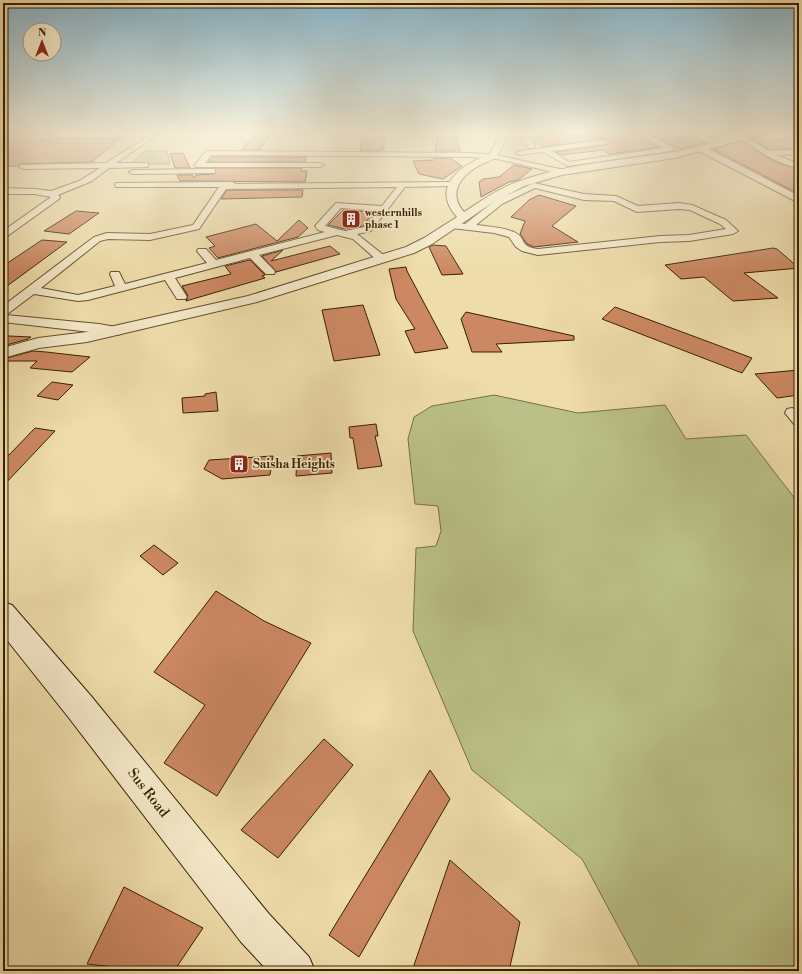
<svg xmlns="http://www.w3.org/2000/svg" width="802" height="974" viewBox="0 0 802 974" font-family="'Libre Bodoni',serif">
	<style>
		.green { fill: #bac087; stroke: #787044 }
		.building { fill: #cc8862; stroke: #352000 }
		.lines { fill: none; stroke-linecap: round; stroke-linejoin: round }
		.minor-casing { stroke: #634f2a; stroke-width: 2 }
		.tertiary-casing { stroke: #634f2a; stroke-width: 2 }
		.secondary-casing { stroke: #352000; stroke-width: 2 }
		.minor { fill: #f4e8c8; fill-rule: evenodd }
		.tertiary { fill: #f4e8c8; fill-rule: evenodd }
		.secondary { fill: #f4e8c8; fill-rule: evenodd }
		.labels { text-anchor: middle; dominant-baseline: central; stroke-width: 3.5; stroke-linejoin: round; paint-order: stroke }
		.far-poi-label { font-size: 10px; font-weight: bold; fill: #352000; stroke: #f4e8c8; text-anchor: start }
		.poi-label { font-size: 12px; font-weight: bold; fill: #352000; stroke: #f4e8c8; text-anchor: start }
		.near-street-label { font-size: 14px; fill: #352000; stroke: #f4e8c8 }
	</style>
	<rect width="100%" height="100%" fill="#eedcaa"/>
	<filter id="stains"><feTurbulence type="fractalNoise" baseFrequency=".005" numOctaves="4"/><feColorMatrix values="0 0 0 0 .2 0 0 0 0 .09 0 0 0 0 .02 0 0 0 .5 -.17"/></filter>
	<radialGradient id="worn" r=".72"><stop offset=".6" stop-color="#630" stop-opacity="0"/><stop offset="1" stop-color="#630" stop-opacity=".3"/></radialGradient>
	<g class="green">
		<path d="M145 151H167L170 164H131Z"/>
		<path d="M494 395 578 413 665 405 686 439 746 435 799 504V971H642L582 859 472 770 413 631 416 548 436 546 441 531 438 506 415 504 408 439 414 417 432 406Z"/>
	</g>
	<g class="building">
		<path d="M3 134H33L27 139 121 138 92 162 20 164 18 166H3Z"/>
		<path d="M561 134H638L659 147 610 154 603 150 561 155 556 152 605 145 610 141 605 139 542 147 530 138Z"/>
		<path d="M652 134H689L705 143 682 149 675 147Z"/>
		<path d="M763 135 764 141 788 138 799 142V149H769L751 139Z"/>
		<path d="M253 136H269L260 150H242Z"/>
		<path d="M438 136H459L457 143 461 151H435Z"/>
		<path d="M362 137H384V149L378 151 360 150Z"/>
		<path d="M742 141 775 162 799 169V194L713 149Z"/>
		<path d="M183 153 190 168H175L170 154Z"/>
		<path d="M212 157H306L305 162H208Z"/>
		<path d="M434 158H450L462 166 443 179 419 174 413 161 434 160Z"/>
		<path d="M514 165 532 169 518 180 509 182 481 197 479 182 483 179 499 177Z"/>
		<path d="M216 168H302L301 171H307L305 182 180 181 177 175H192L194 178 196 175 215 174Z"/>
		<path d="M227 190H303L302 197 221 199Z"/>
		<path d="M539 195 576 206 552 226 578 242 534 247 527 244 520 234 525 221 511 217 529 200Z"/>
		<path d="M343 210 374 212 363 226 345 229 328 225Z"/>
		<path d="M76 211 99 213 69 234 44 231Z"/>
		<path d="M299 220 308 228 298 237 218 258 209 248 215 246 206 237 256 224 277 241Z"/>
		<path d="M42 240 67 242 3 289V266Z"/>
		<path d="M433 245 446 246 463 274 442 275 429 247Z"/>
		<path d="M330 246 340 254 276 272 262 256 283 250 271 261Z"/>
		<path d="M773 248 777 249 799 268 744 273 778 298 733 301 704 277 681 279 665 265Z"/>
		<path d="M250 260 265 275 262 276 265 278 186 301 188 296 182 286 231 274 225 266Z"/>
		<path d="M406 267 407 271 448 348 415 353 405 331 415 329 396 299 389 269Z"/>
		<path d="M363 305 380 355 334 361 322 310Z"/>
		<path d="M615 307 752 358 742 373 602 319Z"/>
		<path d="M466 312 574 336V340L496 344 502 352H472L461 319Z"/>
		<path d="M3 336H9L31 337 28 339 3 346Z"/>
		<path d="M33 351 46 352 90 357 72 372 30 368 37 361H3V359Z"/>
		<path d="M799 370V395L777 398 755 374Z"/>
		<path d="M52 382 73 385 58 400 37 396Z"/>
		<path d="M216 392 218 411 183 413 182 398 205 396V394Z"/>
		<path d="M376 424 378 436H375L382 466 358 469 353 438H350L349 427Z"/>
		<path d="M35 428 55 431 3 486V453L9 455Z"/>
		<path d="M331 453 332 473 296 476 297 456Z"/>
		<path d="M273 456 270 475 222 479 204 469 209 460Z"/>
		<path d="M154 545 178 563 163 575 140 556Z"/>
		<path d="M216 591 264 621 311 643 217 796 164 763 205 705 154 672Z"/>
		<path d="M324 739 353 765 278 858 241 830Z"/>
		<path d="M430 770 450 799 359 957 329 935Z"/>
		<path d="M450 860 520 922 509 971H412Z"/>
		<path d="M124 887 203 928 174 971H152L87 964Z"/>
	</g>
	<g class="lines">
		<defs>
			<g id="minor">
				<path d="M147 134H154L148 141 116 163H148V167L109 168 92 181 58 195 60 197 59 199 6 237 3 238V231L51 197 35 194H3V188L35 189 51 191 79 181 100 168 23 169 19 167 20 165 106 163 144 139Z"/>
				<path d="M524 134H539L527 138 535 144V148H529L519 137Z"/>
				<path d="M639 134H648L675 149 671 151 568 166 543 152 520 155 516 153 520 151 605 140 609 142 605 144 552 151 569 162 663 148Z"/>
				<path d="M690 134H700L710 139 731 134 736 136 709 143Z"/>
				<path d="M743 136 769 151 799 150V154L776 155 799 164V168C777 164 759 151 741 139V137Z"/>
				<path d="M697 146H703L799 196V201H795L697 150Z"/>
				<path d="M206 151 471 153 497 155 564 170 565 172 561 174 497 159 471 157 211 155 205 163H320L324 165 320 167H196L195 165Z"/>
				<path d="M212 169H215V173L133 174 129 172 133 170Z"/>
				<path d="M232 182 236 184 453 182 457 184 453 186 405 187 371 231 357 234 386 257 387 259 386 261H378L353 239 337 235 259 255 274 270 275 272 274 274H266L250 258 175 278 187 297 185 299H177L165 280 88 300 78 301 34 294 6 315 99 324 121 328 123 331 121 334 117 335 3 322V306L94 237 107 233 150 234 193 225 219 187H116L115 185 116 183ZM397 187 382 206 336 203 315 226 318 230 325 232 216 260 206 249H198L197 251 207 263 125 284 119 272H111L110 274 115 286 78 295 41 288 100 241 108 239 150 240 199 229 226 189ZM341 208 378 211 365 227 345 231 325 226Z"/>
				<path d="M534 183 584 194 616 196 638 206 679 203 692 205 726 220 738 231 733 234 689 241 660 242 538 255 522 251 516 247 509 237 494 233 452 228 447 225 452 222 465 224 496 200ZM535 188 584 200 614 201 637 212 679 209 690 210 720 224 726 229 689 235 660 236 538 249C520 247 526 239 516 233 508 228 485 226 476 225L502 204Z"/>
				<path d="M792 408 799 411V425L794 424 785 413 787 409Z"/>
			</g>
			<path id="tertiary" d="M499 134H507C504 142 502 151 496 157 492 161 485 162 480 165 461 175 447 193 464 212 481 201 499 188 517 182 567 163 621 161 673 152 704 147 732 134 763 134L675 158 562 175 524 186 492 203 432 244 414 253 257 302 87 342 39 348 3 358V348L38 338 87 332 248 296 406 247 424 238 457 217C436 194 449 175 472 162 477 159 484 158 489 154 494 149 496 141 499 134Z"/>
			<path id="secondary" d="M3 602 12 605 91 696 269 914 309 957 315 971H268L241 942 69 718 3 635Z"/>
		</defs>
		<use href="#minor" class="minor-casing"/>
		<use href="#tertiary" class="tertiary-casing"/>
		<use href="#secondary" class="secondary-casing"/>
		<use href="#minor" class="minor"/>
		<use href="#tertiary" class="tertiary"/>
		<use href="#secondary" class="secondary"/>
	</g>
	<linearGradient id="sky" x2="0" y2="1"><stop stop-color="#89b7cd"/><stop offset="0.49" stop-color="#f7efd9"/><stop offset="1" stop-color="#f7efd9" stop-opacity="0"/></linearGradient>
	<rect width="802" height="271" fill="url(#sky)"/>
	<defs>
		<symbol id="building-square" viewBox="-11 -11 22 22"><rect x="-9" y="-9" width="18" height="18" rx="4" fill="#8f2418" stroke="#f4e8c8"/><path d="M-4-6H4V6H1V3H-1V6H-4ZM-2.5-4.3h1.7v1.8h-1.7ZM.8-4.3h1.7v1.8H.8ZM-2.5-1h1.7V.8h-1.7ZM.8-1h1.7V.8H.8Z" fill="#fff"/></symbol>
	</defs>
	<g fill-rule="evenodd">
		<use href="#building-square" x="340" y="208" width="22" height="22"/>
		<use href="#building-square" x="228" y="453" width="22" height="22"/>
	</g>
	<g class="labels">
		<g class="far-poi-label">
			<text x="365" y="213">westernhills<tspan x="365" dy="12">phase 1</tspan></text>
		</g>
		<g class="poi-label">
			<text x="253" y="464">Saisha Heights</text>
		</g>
		<g class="near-street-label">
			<text transform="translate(148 793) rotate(52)">Sus Road</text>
		</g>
	</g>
	<rect width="802" height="974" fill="none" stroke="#eedcaa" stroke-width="16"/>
	<rect x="4" y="4" width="794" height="966" fill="none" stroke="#352000" stroke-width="2"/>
	<rect x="8" y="8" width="786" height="958" fill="none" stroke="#352000"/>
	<g transform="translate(42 42)"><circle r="19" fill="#f4e8c8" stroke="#a89878"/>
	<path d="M0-3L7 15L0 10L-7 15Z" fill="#8f2418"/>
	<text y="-6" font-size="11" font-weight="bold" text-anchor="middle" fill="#352000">N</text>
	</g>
	<rect width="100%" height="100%" filter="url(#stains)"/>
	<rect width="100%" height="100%" fill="url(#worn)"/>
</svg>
